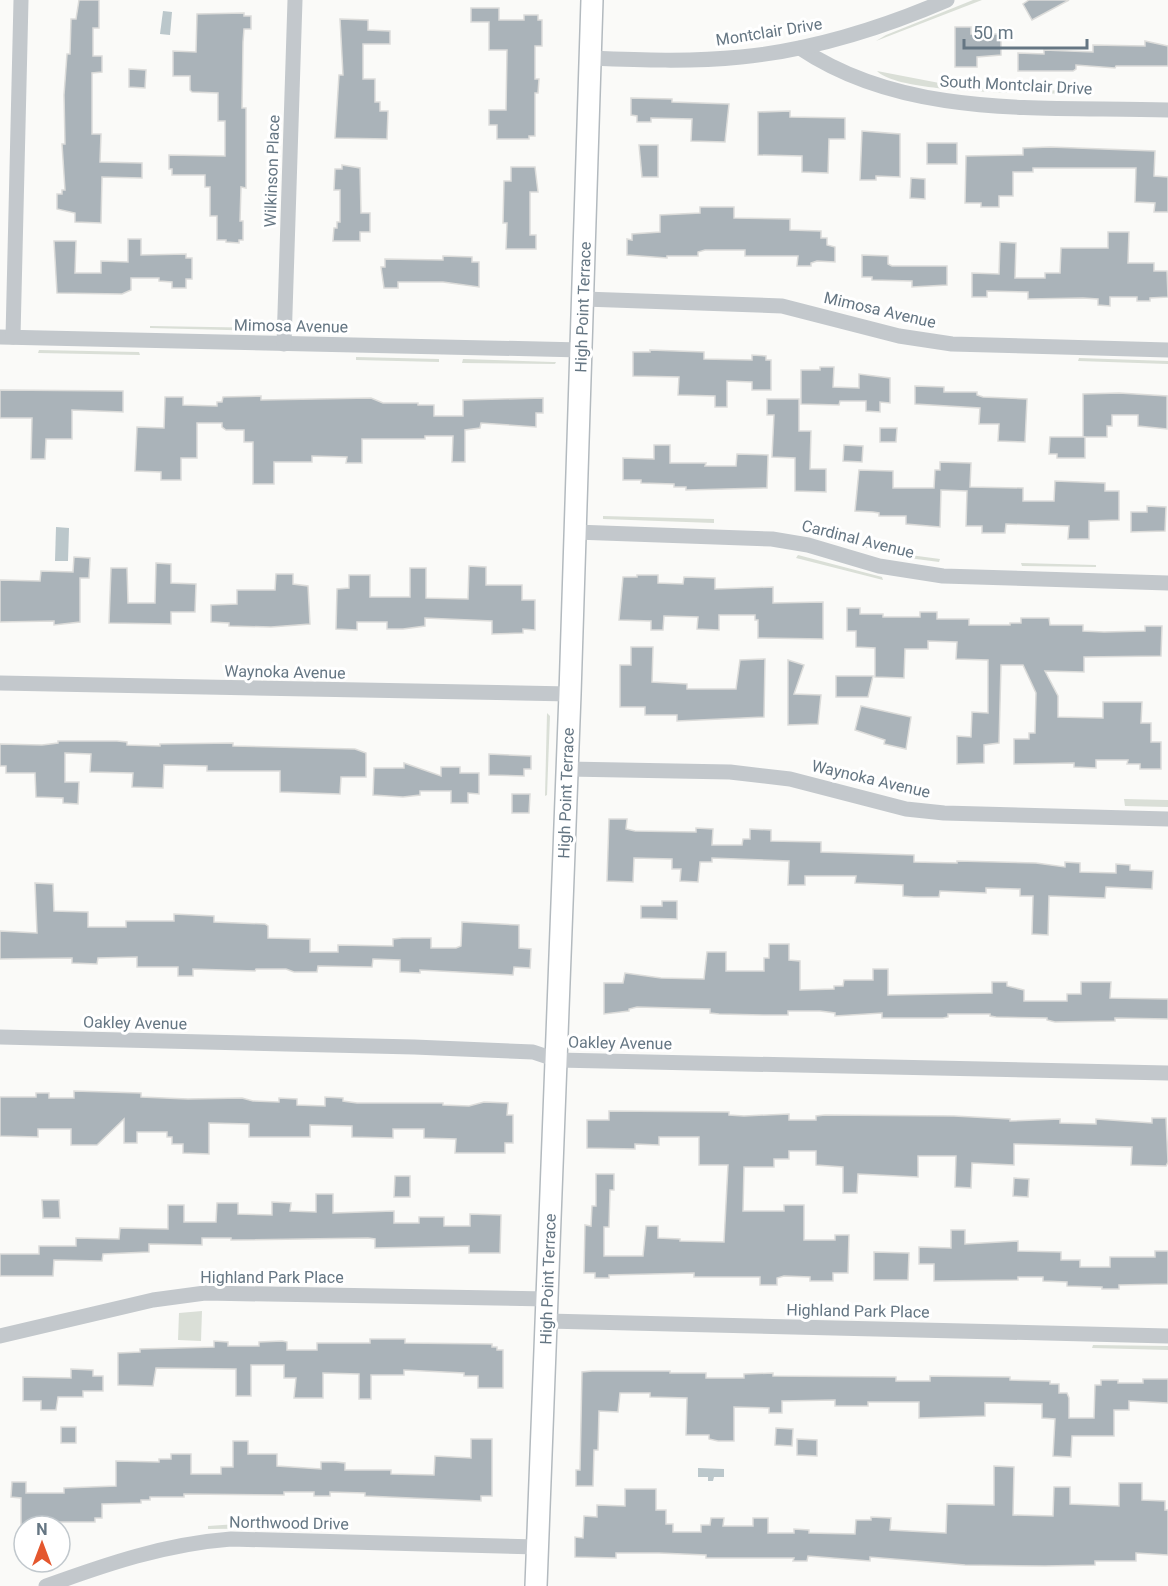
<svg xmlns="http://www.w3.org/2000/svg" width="1168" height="1586" viewBox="0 0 1168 1586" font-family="Roboto,sans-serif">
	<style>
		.green { fill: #dadfd7 }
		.water { fill: #bbc7cb }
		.building { fill: #aab3b9; stroke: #dcdcda; stroke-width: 1.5 }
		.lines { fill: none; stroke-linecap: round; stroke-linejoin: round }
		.secondary-casing { stroke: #b3babf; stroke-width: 24 }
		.street { stroke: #c3c8cc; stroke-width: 15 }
		.secondary { stroke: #fff; stroke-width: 21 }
		.labels { text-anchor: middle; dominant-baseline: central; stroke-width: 6; stroke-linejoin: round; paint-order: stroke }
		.street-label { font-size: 16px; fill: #657683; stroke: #fff }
	</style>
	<rect width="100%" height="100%" fill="#fafaf8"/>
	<g class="green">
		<path d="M973 0H982L876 41 886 35Z"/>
		<path d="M877 71 955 86 1068 91V94C1033 93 899 94 877 71Z"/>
		<path d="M150 326 266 328 267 331 150 328Z"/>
		<path d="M39 350 139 352 140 355 38 353Z"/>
		<path d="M356 357 439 359V362L356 360Z"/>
		<path d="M1079 358 1168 361V364L1078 361Z"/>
		<path d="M463 359 553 362H556L555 364 462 363Z"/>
		<path d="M603 516 714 519V523L603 519Z"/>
		<path d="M851 541 895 553 940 559 939 562 901 557 850 544Z"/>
		<path d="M798 555 882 577 883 580 796 558Z"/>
		<path d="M1021 563 1096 565V567L1022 566Z"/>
		<path d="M547 713 550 716 547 795 545 796Z"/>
		<path d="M1124 799 1168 800V807L1125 806Z"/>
		<path d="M202 1311 201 1341 178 1340 179 1313Z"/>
		<path d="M1093 1345 1168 1346V1350L1092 1348Z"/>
		<path d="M237 1524 295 1525V1528L208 1529V1526Z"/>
	</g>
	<g class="water">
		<path d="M163 11 172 12 170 35 160 34Z"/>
		<path d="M56 527 69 528 68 561H55Z"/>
		<path d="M698 1468 724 1469V1477H714L713 1481H708V1477H698Z"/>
	</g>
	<g class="building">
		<path d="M79 0H99V28H93V56H102V72L92 73V134H101L100 162 142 163V178L102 177 101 223 75 222V213L57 209V194H62V190H65L62 144H65L64 95 67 54H70L71 19H76Z"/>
		<path d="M1029 0H1069L1032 20 1023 4Z"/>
		<path d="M471 8H499V20H524V15H538V20H542V46H535V79H539L538 93H535V136H529V139H497V125H489V110H506L507 50H489V22H471Z"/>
		<path d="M244 13V16H251V29H244L243 42 242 108H246V188L241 187 240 221H243V240H239V243L226 242V240H217V216H210V187H205V175H172V169H169V155L225 156V121H218V93L192 92 190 90V76H173V51L196 52 197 14Z"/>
		<path d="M340 19 368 20V30L390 31V44H363V79H375V102H380V111H388L387 139 335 138 339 75H343Z"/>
		<path d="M955 27H971V34H1001V55L977 57V67H955Z"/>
		<path d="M1145 41 1168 46V66H1116L1115 68 1076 65V69L1073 71H1018V53L1044 54V50L1093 52V45L1145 46Z"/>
		<path d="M129 69 146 70 145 88 129 87Z"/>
		<path d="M631 98 672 99V102L729 104 725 142 691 141 692 119 651 118V122H637V116L631 115Z"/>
		<path d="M790 111V117L845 118V139H829L828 173 802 172V156L758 155V112Z"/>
		<path d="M862 131 900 134V177L876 176V180H860Z"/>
		<rect x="927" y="143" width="30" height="21"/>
		<path d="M639 145H658V177H642Z"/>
		<path d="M1050 147 1155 151 1154 176 1168 177V212H1154L1155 203 1135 202 1136 168H1033V172H1013V196H999V207H981V203H965L966 156 1023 155V148Z"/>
		<path d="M342 165 360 168 361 213H370V232H360V241H333L334 228H337V222H340V190H334L335 169H342Z"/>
		<path d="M511 167H535L538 192H530V235H536V249H506L507 223H503L504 181H511Z"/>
		<path d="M911 178 925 179V199L910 198Z"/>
		<path d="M700 207H734V218L790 219V230L821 231V238H827V245L835 247V262L817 261 811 263V266H797L798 256H745V250H705L698 252V256H667V258L627 255V239L632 240V234L660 232V215L700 213Z"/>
		<path d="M1108 232H1129L1128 263H1154V271H1167L1168 297 1150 298V301H1137V297H1110V306L1098 305V299L1083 298 1028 299V292L987 291V297H972V273L999 274 1000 242 1016 243 1015 278H1045V273H1060L1061 248H1108Z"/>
		<path d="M128 239H141V255L186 254V258H192V279H186V288H172V282L159 281V278H131V290L122 294 57 293 54 241H76L75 273H101V261L128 262Z"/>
		<path d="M862 255 888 256V264L892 266H947V285L912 287V281L872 280V277H862Z"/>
		<path d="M443 256 472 257V262H479V287L443 282H398V288H384L381 267H385V259L443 260Z"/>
		<path d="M650 350 704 352V359L752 360V355L766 356V360H771V390H752V382L727 381V407H715V396L678 395 679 377 633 376V352H650Z"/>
		<path d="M820 367H834L833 387 859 388V374L890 378V403L880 402V412L866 411V401H840L839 405 801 404V370H820Z"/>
		<path d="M915 386 944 387V392H977V395L983 397 1027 399 1025 442 998 441 999 424H979L980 408 915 404Z"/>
		<path d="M0 390 123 391V412L72 410V439H46L45 459H31L32 418H0Z"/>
		<path d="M1119 393 1167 396V429L1138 426V415H1112V426H1107V437H1083V394Z"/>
		<path d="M261 396V400L371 398 383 403H418V405H434V416H463V400L543 398V413H536V427L481 423 480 428 465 430V462H452L453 436H425V439H362V463H346L347 457 312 456V462H274V484H253V442H244V430H226L222 427V423H197V458H181V480H161V472L135 471 137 427 164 428 165 397H183V405L217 406V402H222L223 397Z"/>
		<path d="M767 399H799V431H811L810 469H826V492L795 491V458L772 457 774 415H767Z"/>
		<path d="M880 428H897L896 442H880Z"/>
		<path d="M1050 437H1085V458H1057V454H1049Z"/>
		<path d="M654 445H670V463H706L705 466H736L737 454 768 455 767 488 686 490V487H674V484L641 483V480H623V458L654 459Z"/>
		<path d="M844 445 863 446 862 462 843 461Z"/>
		<path d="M940 462 971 463 970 487 1023 488V501H1054L1055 481 1105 483V491H1119V520L1089 521V539H1068L1069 526 1006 524 1005 533H982V526H966L967 491 941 490 940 527 906 524V516H879V513L873 512 855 511 859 470 893 471V488H934L935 470H940Z"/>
		<path d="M1147 506 1166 507 1165 531 1131 532V512H1147Z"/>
		<path d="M74 557 90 558 89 578H80V622L54 625V621L0 622V580L40 581 41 571 73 572Z"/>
		<path d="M156 563 171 564V583L196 584 195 612H171V624L109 623 111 568H127L128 603H155Z"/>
		<path d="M469 566 486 567V585H522V600H535V630L523 629V633L492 634V621L425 618V626L403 629H387V622H357V630L336 629 337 589 349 588V575H370V597H410V568H426V598L468 599Z"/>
		<path d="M276 574H293V584L308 586 310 624 271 627 229 626V623L211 622V605L237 604V590H275Z"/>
		<path d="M637 575H658V583L683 584 684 577 715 578V589L773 587V603L823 602V639L758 638V620H755V615H719V630L697 629 698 617 664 616 663 630H651V621L619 620 623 577H637Z"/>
		<path d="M847 608H860V614H883V617H920V612H937V619H969V625H1010V623H1021V618H1049L1050 625H1083V631L1104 632 1145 631V626H1162L1161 656 1084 657V672L1045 671 1058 696V717L1103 718V702H1142L1141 723H1151V742H1161V769H1140V764H1127L1128 760H1096V768L1074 767V763L1014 764V739H1029V733H1035L1036 693 1023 665H1001L999 743 984 745V763L957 764V736L971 737 972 712 988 713V660L956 659 957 642 928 641V649H905L904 678 875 677V648L856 647V631H847Z"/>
		<path d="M631 647H653L652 682 687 684V689H736L740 660 765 659 764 717 677 721V715H645V707H620V665H631Z"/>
		<path d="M788 660 804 665 794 694 821 695 818 724 788 725Z"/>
		<path d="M836 676H873L868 697H836Z"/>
		<path d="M861 706 911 717 906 749 884 744 885 740 855 730Z"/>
		<path d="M58 741H117L127 742V745L160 746V744L233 743V746L355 749 366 753V777H341L340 794 280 792V771H207V766L164 765 163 788 132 787 133 773 90 772 91 754 65 753V782H79L78 804 63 803V798L36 797 35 773H6V766H0V744L42 745 58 743Z"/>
		<path d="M489 754 531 756V769H524V776L489 775Z"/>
		<path d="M404 763 441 776V767H460V773H479V794L468 793V803H451V791H420V795L403 797 373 795 374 768H404Z"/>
		<path d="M512 794H530L529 813H512Z"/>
		<path d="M609 819H627L626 829 635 831 696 832V828L713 829 712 845H742L743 839H750V829L771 830V841L821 842V852L914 855V862L957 863V861L1036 863 1065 867V862L1080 863V872L1116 873V864L1130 865V870L1153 871 1152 889 1106 887 1105 898 1049 896 1048 935 1032 934 1033 896H1020V889L986 888V893L940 891 939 897H914L903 896V885L855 883 856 876H805V885H788L789 861 712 858V862H700L698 882 680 881 681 869H672V859L634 858 633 882 607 881Z"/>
		<path d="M35 883 53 884 54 911 88 912V927H126V921H174V914L214 916V922L265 924 268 926V938L310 939V952H338V945L393 946V939L402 938H431V948H456L461 946 462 922 519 925V948L531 949 530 968 514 967 513 975 420 970V973L400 972V960L373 959 372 967 318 966 317 972H294L286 969H256L255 971 193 969V976H178V967H137V957L98 958 97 964 72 963V958L0 959V931L37 933Z"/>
		<path d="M662 901H677V919L641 918V906H662Z"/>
		<path d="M769 944H789V960L800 961V990L834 989V986H843L844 980H873V969H888V995L992 993V982H1007V986L1024 990V1001H1067V994H1081V982H1111L1110 998 1168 999V1019L1115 1018V1021L1055 1022 1047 1020V1018L996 1017 990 1016V1014H948V1017L943 1018H882V1013L835 1016V1013L820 1011H788V1015H763L719 1014 710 1013V1009L637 1007 629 1009V1011L604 1014V983H623L625 973 661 978 704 979 707 952H726V971H764V958H769Z"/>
		<path d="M74 1091 141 1093V1097L188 1099 242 1098 253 1101 279 1102V1098L297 1099V1105L325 1106V1097L343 1098V1101L357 1103H443V1105L469 1106 484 1102 508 1103 507 1115H513V1143H505V1153H455L456 1139 424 1138V1129H393V1138L352 1137V1126L310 1125V1137H249V1124L209 1123V1154L183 1153V1144H172V1137H167V1132H137V1143H124V1119L97 1145H71V1129H38V1137L0 1136V1097H36V1093H49V1098H74Z"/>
		<path d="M609 1111 729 1112V1115L744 1116 789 1114V1120H816V1116L825 1115 954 1116 1010 1119V1121L1060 1119V1123L1096 1124V1119L1152 1123V1118H1166L1168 1162 1166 1166 1131 1165 1132 1147 1014 1144V1165L972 1163 971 1188 955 1187 956 1156H918V1177L858 1174 857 1193H843V1167L816 1165V1151H789V1159H774V1167H744L743 1211H784V1205H804V1240H835V1235H849L848 1273H833V1281H810V1277L784 1276 777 1278V1285H760V1277H694V1273L609 1275V1278H595V1273H584L585 1225 591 1226 592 1206H596V1174H614V1190H610L609 1227H604V1256H643L646 1226H658V1238L680 1239V1241L724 1242 728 1165H699V1137H659V1145L635 1144V1149L587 1148V1120H609Z"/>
		<path d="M395 1176H410V1197H394Z"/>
		<path d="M1014 1178 1029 1179 1028 1197 1013 1196Z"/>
		<path d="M316 1194H333V1213L394 1211V1223H419V1217H444V1226H470V1214L501 1215 500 1253H469V1246L375 1248V1239L368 1238 231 1240V1238H202V1245L149 1244V1252L103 1254 102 1261 54 1260 53 1276H0V1254H39V1246H76V1238L119 1239 120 1228 168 1229V1205H184V1222H216L217 1203H238V1214L272 1215V1202L291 1203 290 1211 316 1212Z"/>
		<path d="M42 1200H59L60 1218H43Z"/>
		<path d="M951 1230H965V1244L1018 1241V1251L1061 1252V1260H1080V1267H1110V1257H1155V1251H1168V1284L1119 1285V1289H1102V1287L1067 1286V1282L1043 1281V1277H1018V1280L934 1281V1264H919V1247L951 1248Z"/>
		<path d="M874 1252 909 1253 908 1280H874Z"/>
		<path d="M370 1339H405V1343L492 1344V1347H497V1350H503V1388H478V1376H464V1373L404 1370V1375H371V1399H359V1374L323 1373V1398H294L296 1378H284V1365H251V1396H236V1369L156 1368 153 1386 118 1385V1353L140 1352V1349L214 1347V1341L228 1342V1346H259V1342L282 1341 287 1342V1350H317V1343H370Z"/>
		<path d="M71 1369 93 1370V1376H103V1391H83V1397H58L56 1410H41V1401H23V1377L71 1378Z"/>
		<path d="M592 1371H670V1373H706V1378H744V1374L773 1373V1376L896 1377V1381H930V1376L1010 1377V1380L1050 1381V1384H1059V1393H1067L1069 1398V1418H1094L1095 1385H1101V1380H1118V1383H1143V1379H1168V1403L1129 1401V1410H1114V1436H1072L1071 1457 1053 1456 1055 1419 1042 1418V1404L985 1403V1416L919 1418V1402H868V1406H835V1400L782 1401V1413H769V1408L734 1407V1441H718L709 1439V1435H686L687 1398 650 1397V1393H620L618 1412 599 1411 598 1450H594L593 1486H576V1470H580L582 1372Z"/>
		<rect x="61" y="1427" width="15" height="16"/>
		<path d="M776 1428 793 1429 792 1446 775 1445Z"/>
		<path d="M471 1439H492V1496H481V1501L365 1496V1493L330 1492V1496H314V1492H284V1495L184 1494V1497H150V1500H141V1503L102 1504V1518H95V1522H51V1526H21V1498L11 1497 12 1482H26V1493H64V1488L116 1486V1461L159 1462V1459H171V1454H191V1474H221V1467H233V1441H248V1454H277V1466L321 1469V1462H336L345 1463V1470H391V1474L434 1475 435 1456 471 1458Z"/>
		<path d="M797 1439 817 1440V1456L797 1455Z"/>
		<path d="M994 1466 1014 1467 1013 1515 1053 1516 1054 1487H1070V1504L1119 1506V1483H1142V1500L1165 1501V1510H1168V1555L1136 1553V1561H1095V1565L1045 1566 965 1565 870 1557V1561L808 1556 807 1561H793L794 1558H706V1555L659 1553H616V1558L575 1557V1537L583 1538 584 1516 597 1517V1505L625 1506V1489H656V1510H666V1524H673V1532H701V1525H710L711 1518H724L723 1526H753V1518H768V1533H794V1529L809 1530V1533L855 1534 856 1520H871V1517L891 1518 890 1530 946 1533 947 1504 994 1505Z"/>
	</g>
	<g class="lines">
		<defs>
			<path id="secondary" d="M536 1586 570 694 592 0"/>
		</defs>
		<use href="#secondary" class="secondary-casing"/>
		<g class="street">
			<path d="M800 48C907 120 1045 106 1168 110"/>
			<path d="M590 58C640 60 691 62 741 57 812 50 882 28 947 0"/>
			<path d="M584 299 782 306 899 336 952 344 1168 350"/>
			<path d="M0 337 582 350"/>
			<path d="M13 337 21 0"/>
			<path d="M284 344 295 0"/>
			<path d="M575 532 772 539 808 545 879 566 943 576 1168 583"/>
			<path d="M0 683 570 694"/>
			<path d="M567 769 730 772 790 779 906 809 944 813 1168 819"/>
			<path d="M0 1037 414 1047 533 1052 557 1060 1168 1073"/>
			<path d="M547 1321 1168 1336"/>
			<path d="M0 1336 153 1300 205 1293 548 1299"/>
			<path d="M46 1586C107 1564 165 1544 231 1539L538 1547"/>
		</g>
		<use href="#secondary" class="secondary"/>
	</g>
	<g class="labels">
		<g class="street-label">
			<text transform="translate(769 32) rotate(-9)">Montclair Drive</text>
			<text transform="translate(1016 85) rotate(3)">South Montclair Drive</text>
			<text transform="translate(272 171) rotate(-88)">Wilkinson Place</text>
			<text transform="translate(583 307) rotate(-88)">High Point Terrace</text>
			<text transform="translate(880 310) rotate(13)">Mimosa Avenue</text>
			<text transform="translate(291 326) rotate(1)">Mimosa Avenue</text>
			<text transform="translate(858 539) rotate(14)">Cardinal Avenue</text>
			<text transform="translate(285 672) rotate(1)">Waynoka Avenue</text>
			<text transform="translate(871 779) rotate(13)">Waynoka Avenue</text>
			<text transform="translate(566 793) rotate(-88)">High Point Terrace</text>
			<text transform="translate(135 1023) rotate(1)">Oakley Avenue</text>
			<text transform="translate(620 1043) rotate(1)">Oakley Avenue</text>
			<text x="272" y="1277">Highland Park Place</text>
			<text transform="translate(548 1279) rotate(-88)">High Point Terrace</text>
			<text transform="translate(858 1311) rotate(1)">Highland Park Place</text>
			<text transform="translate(289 1523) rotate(1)">Northwood Drive</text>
		</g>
	</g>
	<g transform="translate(42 1544)"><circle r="28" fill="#ffffff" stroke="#c1c8cd" stroke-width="1.5"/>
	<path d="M0-4.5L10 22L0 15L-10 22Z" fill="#e4572e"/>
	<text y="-9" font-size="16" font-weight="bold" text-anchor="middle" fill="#657683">N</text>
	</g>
	<path d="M964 39v9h123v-9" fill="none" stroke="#657683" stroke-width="3"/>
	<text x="973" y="39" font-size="18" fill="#657683" stroke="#ffffff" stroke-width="4.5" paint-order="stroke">50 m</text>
</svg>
